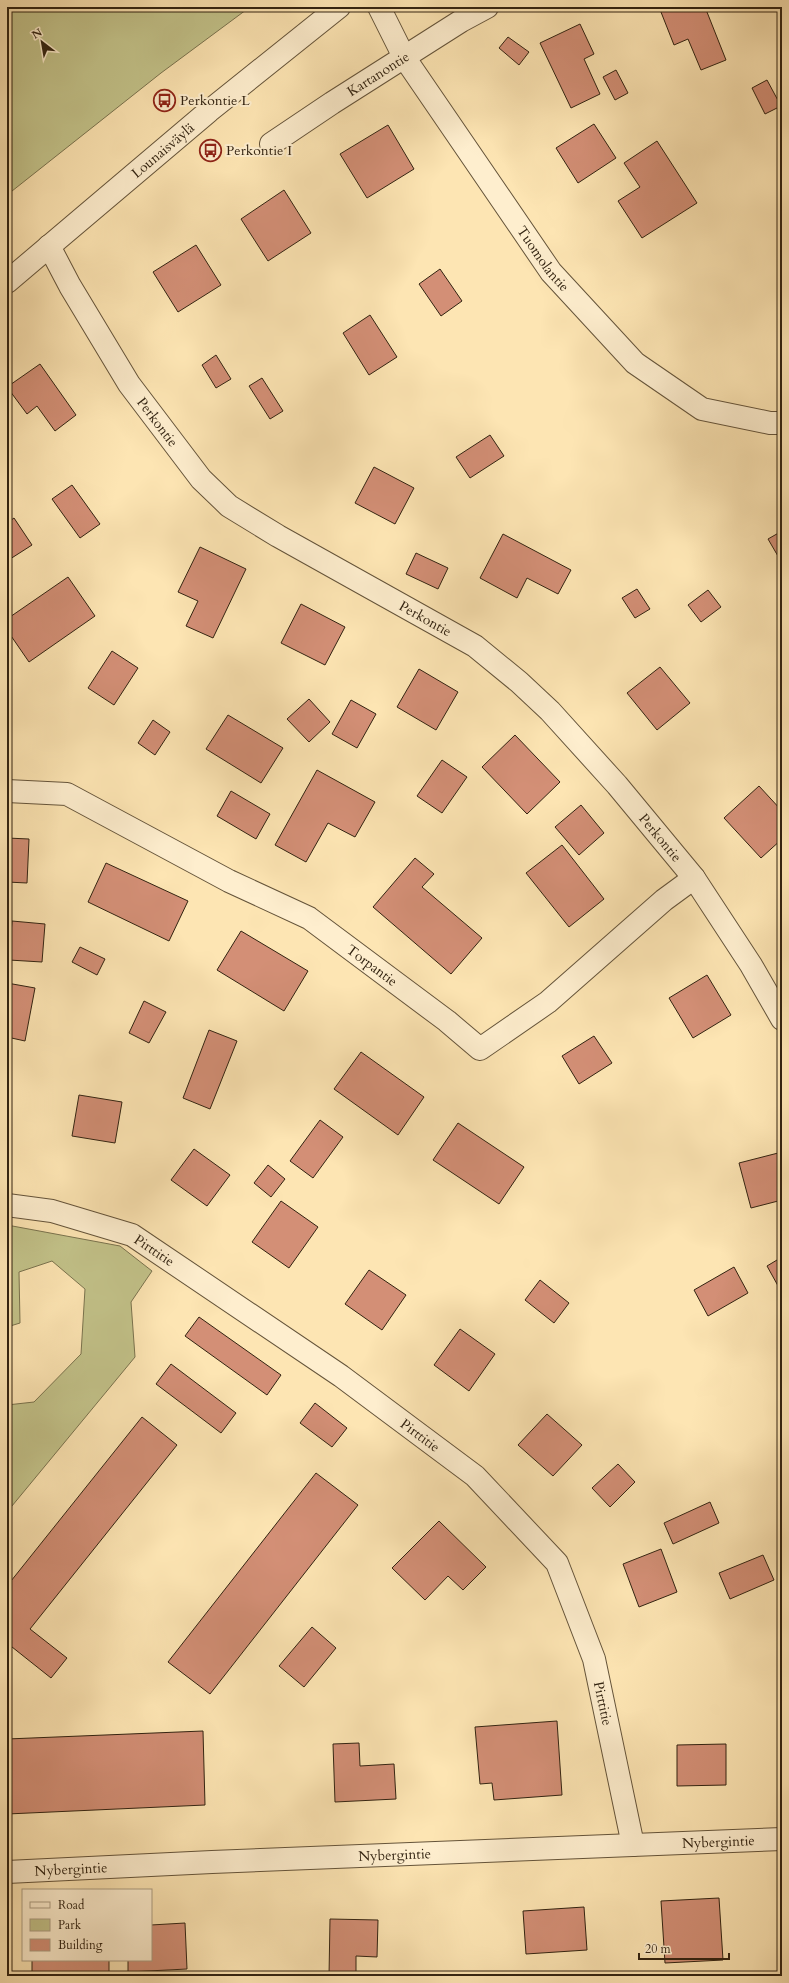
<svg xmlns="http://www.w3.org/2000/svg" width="789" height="1983" viewBox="0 0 789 1983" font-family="Cardo,serif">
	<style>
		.green { fill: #c3c38a; stroke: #7a734e }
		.building { fill: #d38f76; stroke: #322311 }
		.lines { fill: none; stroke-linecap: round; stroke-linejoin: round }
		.minor-casing { stroke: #65543a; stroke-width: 24 }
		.tertiary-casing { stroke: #65543a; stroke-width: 24 }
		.minor { stroke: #feeece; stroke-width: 22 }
		.tertiary { stroke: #feeece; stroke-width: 22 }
		.labels { text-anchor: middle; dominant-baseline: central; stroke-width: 4; stroke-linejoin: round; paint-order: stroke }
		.street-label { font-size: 14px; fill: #322311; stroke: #feeece }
		.poi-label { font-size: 14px; fill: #322311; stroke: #feeece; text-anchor: start }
	</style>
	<rect width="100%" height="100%" fill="#fde5b3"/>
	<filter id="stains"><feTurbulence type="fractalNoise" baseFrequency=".005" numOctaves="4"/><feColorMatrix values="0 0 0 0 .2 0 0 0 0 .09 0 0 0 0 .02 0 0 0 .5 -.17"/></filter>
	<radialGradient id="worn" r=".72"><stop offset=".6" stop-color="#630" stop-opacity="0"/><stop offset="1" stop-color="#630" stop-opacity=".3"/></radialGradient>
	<g class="green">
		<path d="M7 7H250L161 73 7 195Z"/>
		<path d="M7 1225 120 1246 152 1271 131 1302 135 1357 7 1512V1405L34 1402 81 1354 85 1289 52 1261 19 1272 20 1323 7 1327Z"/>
	</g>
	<g class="building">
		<path d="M659 7H705L726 60 701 70 688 39 674 45Z"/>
		<path d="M580 24 594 54 584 59 600 94 571 108 540 43Z"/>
		<path d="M508 37 529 52 519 65 499 48Z"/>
		<path d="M616 70 628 93 615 100 603 77Z"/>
		<path d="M767 80 781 106 765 114 752 88Z"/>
		<path d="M594 124 616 158 578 183 556 148Z"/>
		<path d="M388 125 414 169 367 198 340 154Z"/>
		<path d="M657 141 697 203 642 238 618 201 640 187 624 163Z"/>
		<path d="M284 190 311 233 268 261 241 219Z"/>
		<path d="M196 245 221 285 178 312 153 272Z"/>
		<path d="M440 269 462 301 441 316 419 284Z"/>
		<path d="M370 315 397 357 369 375 343 333Z"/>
		<path d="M216 355 231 379 216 388 202 365Z"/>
		<path d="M40 364 76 415 55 431 37 406 27 414 7 387Z"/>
		<path d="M262 378 283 411 270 419 249 386Z"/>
		<path d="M490 435 504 456 470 478 456 457Z"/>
		<path d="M374 467 414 488 395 524 355 503Z"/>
		<path d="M72 485 100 524 80 538 52 499Z"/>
		<path d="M14 518 32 545 7 561V523Z"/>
		<path d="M782 531V563L768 539Z"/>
		<path d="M503 534 571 570 558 594 527 578 517 598 480 578Z"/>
		<path d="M200 547 246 569 213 638 186 626 198 601 178 592Z"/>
		<path d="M416 553 448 568 438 589 406 574Z"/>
		<path d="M68 577 95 616 29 662 7 630V619Z"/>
		<path d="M637 589 650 609 635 618 622 598Z"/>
		<path d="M708 590 721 607 701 622 688 605Z"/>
		<path d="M301 604 345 627 325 665 281 643Z"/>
		<path d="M112 651 138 668 114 705 88 688Z"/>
		<path d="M660 667 690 703 657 730 627 693Z"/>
		<path d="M419 669 458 692 436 730 397 707Z"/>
		<path d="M309 699 330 722 309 742 287 719Z"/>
		<path d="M351 700 376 714 357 748 332 734Z"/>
		<path d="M228 715 283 748 261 783 206 749Z"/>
		<path d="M153 720 170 732 155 755 138 743Z"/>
		<path d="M515 735 560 782 527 814 482 767Z"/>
		<path d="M442 760 467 777 442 813 417 796Z"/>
		<path d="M317 770 375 802 355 837 328 823 306 862 275 845Z"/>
		<path d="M759 786 782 811V839L761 858 724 818Z"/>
		<path d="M231 791 270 814 256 839 217 816Z"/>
		<path d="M581 805 604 833 579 855 555 827Z"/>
		<path d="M7 838 29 839 27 883 7 882Z"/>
		<path d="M562 845 604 899 569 927 526 873Z"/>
		<path d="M415 858 434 874 422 887 482 938 451 974 373 907Z"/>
		<path d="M106 863 188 901 169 941 88 902Z"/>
		<path d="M12 921 45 924 42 962 9 960Z"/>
		<path d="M241 931 308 971 284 1011 217 970Z"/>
		<path d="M80 947 105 959 97 975 72 962Z"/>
		<path d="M707 975 731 1015 693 1038 669 998Z"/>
		<path d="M7 983 35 988 25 1041 7 1037Z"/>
		<path d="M144 1001 166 1012 149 1043 129 1033Z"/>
		<path d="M209 1030 237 1041 210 1109 183 1098Z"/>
		<path d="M594 1036 612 1063 579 1084 562 1056Z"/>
		<path d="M361 1052 424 1097 398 1135 334 1089Z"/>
		<path d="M79 1095 122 1102 115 1143 72 1136Z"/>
		<path d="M320 1120 343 1137 313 1178 290 1161Z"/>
		<path d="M458 1123 524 1167 499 1204 433 1160Z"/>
		<path d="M194 1149 230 1175 207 1206 171 1180Z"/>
		<path d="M782 1152V1200L751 1208 739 1163Z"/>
		<path d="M268 1165 285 1179 271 1197 254 1183Z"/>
		<path d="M281 1201 318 1227 289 1268 252 1242Z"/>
		<path d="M782 1257V1293L767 1266Z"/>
		<path d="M734 1267 748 1293 708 1316 694 1290Z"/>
		<path d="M369 1270 406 1295 382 1330 345 1304Z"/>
		<path d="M540 1280 569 1303 554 1323 525 1300Z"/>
		<path d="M199 1317 281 1375 267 1395 185 1336Z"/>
		<path d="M460 1329 495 1354 469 1391 434 1365Z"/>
		<path d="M171 1364 236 1413 221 1433 156 1384Z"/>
		<path d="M315 1403 347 1428 332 1447 300 1423Z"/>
		<path d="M547 1414 582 1445 553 1476 518 1445Z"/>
		<path d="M142 1417 177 1445 30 1629 67 1658 51 1678 7 1643V1616L9 1614 7 1612V1586Z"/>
		<path d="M618 1464 635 1482 610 1507 592 1488Z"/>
		<path d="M316 1473 358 1505 210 1694 168 1662Z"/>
		<path d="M710 1502 719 1523 673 1544 664 1523Z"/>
		<path d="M439 1521 486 1567 463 1590 448 1576 425 1600 392 1568Z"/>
		<path d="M661 1549 677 1592 639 1607 623 1564Z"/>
		<path d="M763 1555 774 1580 730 1599 719 1573Z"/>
		<path d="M312 1627 336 1648 304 1687 279 1666Z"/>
		<path d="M557 1721 562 1795 494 1800 492 1783 480 1784 475 1727Z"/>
		<path d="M203 1731 205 1805 7 1814V1739Z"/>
		<path d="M359 1743 360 1766 394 1764 396 1799 335 1802 333 1744Z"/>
		<path d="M726 1744V1785L677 1786V1745Z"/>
		<path d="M719 1898 723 1960 665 1963 661 1901Z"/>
		<path d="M584 1907 587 1950 526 1954 523 1911Z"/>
		<path d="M330 1919 378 1920 377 1957 356 1956V1976H329Z"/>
		<path d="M185 1923 187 1969 128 1972V1960H151V1925Z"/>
		<path d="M32 1960H109V1975L32 1976Z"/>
		<path d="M759 1974V1976H712Z"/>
	</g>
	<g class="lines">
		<defs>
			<g id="minor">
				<path id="s1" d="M379 7 404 57 551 272 635 363 702 409 770 423H782"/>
				<path id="s2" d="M271 144 332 103 461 21 487 7"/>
				<path id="s3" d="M49 246 70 286 129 384 201 479 229 506 278 536 475 646 519 682 550 711 617 785 694 878 751 965 782 1019"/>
				<path id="s4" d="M7 791 67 794 229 881 309 918 447 1021 480 1049 548 1002 664 900 694 878"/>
				<path id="s5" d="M7 1205 52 1211 132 1235 341 1376 475 1476 557 1563 594 1659 633 1845"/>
				<path id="s6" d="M7 1872 212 1862 782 1839"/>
			</g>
			<g id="tertiary">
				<path id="s7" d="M7 282 209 111 339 7"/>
			</g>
		</defs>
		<use href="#minor" class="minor-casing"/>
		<use href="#tertiary" class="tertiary-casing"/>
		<use href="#minor" class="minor"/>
		<use href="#tertiary" class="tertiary"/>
	</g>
	<defs>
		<symbol id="bus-ring" viewBox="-11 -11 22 22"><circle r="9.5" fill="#feeece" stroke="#8f2418" stroke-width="1.5"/><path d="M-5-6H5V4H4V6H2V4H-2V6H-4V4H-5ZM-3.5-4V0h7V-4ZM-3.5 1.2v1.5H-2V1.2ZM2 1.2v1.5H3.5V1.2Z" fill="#8f2418"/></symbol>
	</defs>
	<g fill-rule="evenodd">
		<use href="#bus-ring" x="152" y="88" width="25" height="25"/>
		<use href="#bus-ring" x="198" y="138" width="25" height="25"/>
	</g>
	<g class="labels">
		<g class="street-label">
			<text stroke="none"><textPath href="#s2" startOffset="128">Kartanontie</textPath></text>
			<text stroke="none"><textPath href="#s7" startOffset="204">Lounaisväylä</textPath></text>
			<text stroke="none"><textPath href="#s1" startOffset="301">Tuomolantie</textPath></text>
			<text stroke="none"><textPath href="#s3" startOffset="207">Perkontie</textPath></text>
			<text stroke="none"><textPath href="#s3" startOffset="544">Perkontie</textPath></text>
			<text stroke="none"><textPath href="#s3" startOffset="868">Perkontie</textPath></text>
			<text stroke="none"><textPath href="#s4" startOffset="411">Torpantie</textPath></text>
			<text stroke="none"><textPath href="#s5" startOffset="156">Pirttitie</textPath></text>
			<text stroke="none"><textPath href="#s5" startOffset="480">Pirttitie</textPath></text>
			<text stroke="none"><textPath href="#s5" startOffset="816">Pirttitie</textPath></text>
			<text stroke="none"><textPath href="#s6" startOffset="712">Nybergintie</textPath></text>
			<text stroke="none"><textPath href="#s6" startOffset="388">Nybergintie</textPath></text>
			<text stroke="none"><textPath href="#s6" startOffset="64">Nybergintie</textPath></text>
		</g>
		<g class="poi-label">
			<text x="180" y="100">Perkontie L</text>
			<text x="226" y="150">Perkontie I</text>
		</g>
	</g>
	<rect width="789" height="1983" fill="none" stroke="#fde5b3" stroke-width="24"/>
	<rect x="8" y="8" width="773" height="1967" fill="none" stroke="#322311" stroke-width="2"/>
	<rect x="12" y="12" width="765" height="1959" fill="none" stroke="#322311"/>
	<rect x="22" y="1889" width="130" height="72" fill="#feeece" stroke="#ac9d82"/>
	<rect x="30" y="1902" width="20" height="6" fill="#feeece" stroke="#ac9d82"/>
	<text x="58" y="1909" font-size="12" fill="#322311">Road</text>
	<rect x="30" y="1919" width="20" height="12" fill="#c3c38a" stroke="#ac9d82"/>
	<text x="58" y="1929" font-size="12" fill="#322311">Park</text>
	<rect x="30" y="1939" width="20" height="12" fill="#d38f76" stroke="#ac9d82"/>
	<text x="58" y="1949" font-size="12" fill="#322311">Building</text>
	<g transform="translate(42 42) rotate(329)" stroke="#feeece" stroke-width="3" paint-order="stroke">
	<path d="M0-3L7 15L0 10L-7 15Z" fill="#322311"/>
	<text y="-6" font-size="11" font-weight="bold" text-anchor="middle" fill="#322311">N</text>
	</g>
	<path d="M639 1953v6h90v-6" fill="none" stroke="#322311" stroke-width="2"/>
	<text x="645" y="1953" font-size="12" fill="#322311" stroke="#feeece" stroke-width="3" paint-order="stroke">20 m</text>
	<rect width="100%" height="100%" filter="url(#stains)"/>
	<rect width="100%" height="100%" fill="url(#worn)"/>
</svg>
